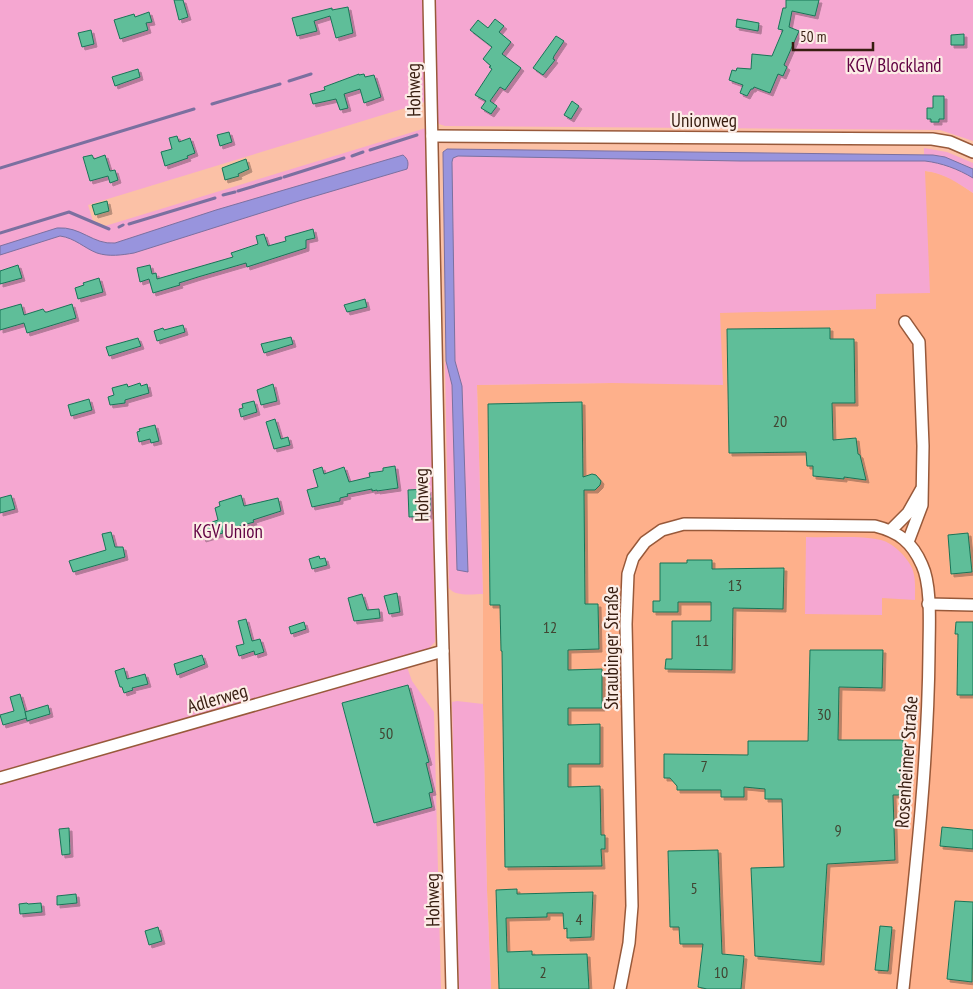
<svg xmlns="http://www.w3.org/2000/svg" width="973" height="989" viewBox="0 0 973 989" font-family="'PT Sans Narrow',sans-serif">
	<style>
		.built { fill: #feb08b }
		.green { fill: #f5a7d1 }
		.water { fill: #9894dd; stroke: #7b70a0 }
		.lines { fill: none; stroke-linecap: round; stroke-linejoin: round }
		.stream { stroke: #7b70a0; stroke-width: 3 }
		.building { fill: #5ebe99; stroke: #197457; filter: url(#shadow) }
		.minor-casing { stroke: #98593a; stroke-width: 14 }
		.minor { stroke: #fff; stroke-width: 11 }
		.labels { text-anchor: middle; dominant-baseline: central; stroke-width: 4.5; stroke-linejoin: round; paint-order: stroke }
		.number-label { font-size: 16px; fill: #414532 }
		.park-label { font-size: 19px; fill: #610243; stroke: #fcede6 }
		.street-label { font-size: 19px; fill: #371d10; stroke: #fcede6 }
	</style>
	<defs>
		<filter id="shadow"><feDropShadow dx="3" dy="3" stdDeviation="0" flood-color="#0004"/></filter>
	</defs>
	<rect width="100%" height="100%" fill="#fbc1a6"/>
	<path class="built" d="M716 169 925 171 937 173 952 179 973 193V989H491L487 890 483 704V597L477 385 612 383Z"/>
	<g class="green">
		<path d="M0 0H423L425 102 88 205 93 221 105 226 426 128 435 642 426 651 69 752 77 762 407 667 412 681 434 712 441 989H0Z"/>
		<path d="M435 0H973V141L940 130 445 126 439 124 437 119Z"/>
		<path d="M924 148 947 152 973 163V193C958 183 944 173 925 171L930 293 876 294V309L720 313 723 385 612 383 477 385 483 594C473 594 455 597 449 588L445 364 446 361 452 385 457 570 468 571 462 386 455 361 452 162 453 158 458 156 740 161H924Z"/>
		<path d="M806 537C828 538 860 535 881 540 893 543 907 557 912 568 916 578 915 589 915 600L882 598V615L805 614Z"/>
		<path d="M457 701 483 704 487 890 491 989H459L452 702Z"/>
	</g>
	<g class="water">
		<path d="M447 149 933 155 945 157 973 169V178C958 169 942 163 925 161H740L458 156 453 158 452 162 455 361 462 386 468 572 457 570 452 385 446 361 443 155V152Z"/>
		<path d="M403 155C408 159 409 163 407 169L302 200 134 253C122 255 109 257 97 253 84 248 75 238 60 236L0 255V246L57 228C81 226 93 245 115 243L216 210Z"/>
	</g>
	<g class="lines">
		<g class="stream">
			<path d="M289 81 311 74"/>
			<path d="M212 104 280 84"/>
			<path d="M370 150 417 135"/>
			<path d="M352 156 363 152"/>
			<path d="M0 168 194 109"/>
			<path d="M284 177 344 158"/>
			<path d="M238 191 281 178"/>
			<path d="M223 195 235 192"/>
			<path d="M129 224 215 198"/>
			<path d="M119 227 123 225"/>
			<path d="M0 233 69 212 109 229"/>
		</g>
	</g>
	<g class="building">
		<path d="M174 0H183L188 17 179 20Z"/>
		<path d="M786 0H819L815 16 792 11 789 27 799 31 784 65 787 67 783 76 778 74 770 93 754 87 753 89H751L747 96 740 93 743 85 729 80 732 70 736 71 737 68 751 69 752 54 772 56 783 30 778 29 783 8H786Z"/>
		<path d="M348 7 353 33 336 38 330 16 314 21 317 31 297 36 292 18 332 8V10Z"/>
		<path d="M149 12 152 22 146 23 148 30 120 39 114 20 134 14 135 17Z"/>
		<path d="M495 19 504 26 499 32 511 42 502 54 521 68 505 90 500 87 490 101 497 106 491 114 481 108 486 101 475 95 492 69 489 67 491 66 483 59 492 47 470 30 478 20 488 28Z"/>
		<path d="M737 19 759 23 758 31 736 27Z"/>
		<path d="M91 30 94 44 82 47 78 33Z"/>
		<path d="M964 34V45H951V35Z"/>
		<path d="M556 36 564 41 554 56 553 59 555 60 543 75 533 68Z"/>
		<path d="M138 69 140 77 115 86 112 77Z"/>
		<path d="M359 74V75L364 74 365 77 374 75 381 97 364 103 360 89 344 94 348 108 340 110 336 99 313 104 310 94 325 90 324 87Z"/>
		<path d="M933 96H944V119H939V122H931V119H927V108H933Z"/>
		<path d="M572 101 579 106 571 119 564 115Z"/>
		<path d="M229 132 232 142 220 146 217 135Z"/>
		<path d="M177 136 179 142 190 138 195 153 187 156 188 158 165 166 161 152 172 149 169 138Z"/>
		<path d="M92 155 94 159 105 155 110 171 115 170 118 180 110 183 108 176 90 181 83 157Z"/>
		<path d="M246 159 249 169 238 174 239 176 225 180 222 168Z"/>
		<path d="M107 201 109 211 95 215 92 205Z"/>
		<path d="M313 229 315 238 306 240V248L247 267 246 263 198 277 179 283 180 285 153 293 149 279 140 282 137 268 150 265 152 274 156 273 157 279 233 257 231 253 258 244 256 236 264 234 268 246 286 241 285 237Z"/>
		<path d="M18 265 22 278 0 284V271Z"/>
		<path d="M99 278 103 292 78 299 75 288 84 285 83 283Z"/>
		<path d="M365 299 367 307 347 312 344 305Z"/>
		<path d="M21 304 24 315 43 309 45 312H47L72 304 76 318 27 333 24 323 0 330V310Z"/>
		<path d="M183 325 185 332 157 341 154 331 163 328 164 330Z"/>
		<path d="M830 328V339H854L855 403H832L833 440 856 438 858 454 860 455 866 480 844 477V479L813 476V466H807L806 452 729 453 727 329Z"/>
		<path d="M291 337 293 344 264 353 261 344Z"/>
		<path d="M138 338 141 346 109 356 106 347Z"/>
		<path d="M140 383 141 386 147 384 149 393 125 400V403L110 405 108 397 114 395 112 388 127 384 128 387Z"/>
		<path d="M273 384 277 401 261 405 257 390Z"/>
		<path d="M89 399 92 410 71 416 68 405Z"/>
		<path d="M254 401 257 412 241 417 239 409 243 408 242 404Z"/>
		<path d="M582 402 583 477 592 474 596 475 601 481 600 485 595 490H584L585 604H598L599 649 568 650V670L602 669V708H568V725L600 724V764H568V787L600 786 601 835H605V849H601L602 866 505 867 502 651H501L500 605H490L488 404Z"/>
		<path d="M275 419 281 439 288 437 290 445 274 449 266 422Z"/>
		<path d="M155 425 159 441 151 443 150 439 139 442 137 432 140 431 139 429Z"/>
		<path d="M395 466 398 488 377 491V490L372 491V489L347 494 348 496 340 498V501L312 507 307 490 318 487 313 470 322 467 324 474 344 467 349 482 370 477 369 473 383 471V468Z"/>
		<path d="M428 489V495H430V511H429V516L409 517 408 490Z"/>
		<path d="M11 495 15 509 0 513V498Z"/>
		<path d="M241 495 244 506 278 498 281 511 253 520 254 522 222 531 223 533 203 539 200 528 213 524 212 522 218 520 215 508 220 506 219 502Z"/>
		<path d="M111 532 115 547H123L125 557 73 572 69 561 106 550 102 534Z"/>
		<path d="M968 533 972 572 951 574 948 535Z"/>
		<path d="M319 556 320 559 325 558 327 565 312 569 309 559Z"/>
		<path d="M687 560H712V569L784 568 783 609 733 608 732 670 665 669 666 659H672V621H711V602H678V612H653V601H660V563H687Z"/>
		<path d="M397 593 400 612 389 614 384 596Z"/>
		<path d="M362 594 367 610 379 609 380 618 354 621 348 598Z"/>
		<path d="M246 619 252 641 260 639 264 652 255 655 254 651 239 656 236 646 244 644 238 621Z"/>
		<path d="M304 622 306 629 291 634 289 627Z"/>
		<path d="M956 622H973V695H957L958 634H955Z"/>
		<path d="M810 650H883L882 688 839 687 838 740H903L905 795H893L895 860 827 864 821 962 755 956 751 868 784 867 782 799H765V789L744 787V797H721V790H677V786L670 778H664V754L748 755V741H808Z"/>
		<path d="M202 655 205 664 177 675 174 664Z"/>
		<path d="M124 668 127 679 145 674 148 684 132 688 133 690 124 693 122 687H120L115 671Z"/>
		<path d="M408 685 429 762 426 763 433 792 429 793 432 807 374 823 342 703Z"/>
		<path d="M20 694 27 718 3 725 0 715 14 711 10 697Z"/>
		<path d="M48 705 50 714 27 721 25 712Z"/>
		<path d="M942 827 973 830V849L940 846Z"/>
		<path d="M69 828 70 854 62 855 59 829Z"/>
		<path d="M718 850 722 954 744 956 741 989H707L698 987 703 944H680L679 927H670L668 851Z"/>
		<path d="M517 889V894L593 892 591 937 567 938V928L564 929 563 913H547V917L506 918 507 952 532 951V955L587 954 589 989H499L496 890Z"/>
		<path d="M76 894 77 903 57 905V896Z"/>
		<path d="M955 901 973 902 972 982 947 979Z"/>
		<path d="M27 903 28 904 41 903 42 912 20 914 19 904Z"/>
		<path d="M880 926 892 927 888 971 875 970Z"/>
		<path d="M158 927 162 941 149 945 145 931Z"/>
	</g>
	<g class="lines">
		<defs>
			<g id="minor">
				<path d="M429 0 440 538 452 989"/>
				<path d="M432 136 932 139 950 142 973 152"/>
				<path d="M905 322 919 342 923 446 922 505 908 542"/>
				<path d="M891 530 908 513 921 490"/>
				<path d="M928 604 973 605"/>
				<path d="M0 778 443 651"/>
				<path d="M620 989 629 943 632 906 626 624 628 574 633 558 645 542 662 530 684 524 875 526C899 532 912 542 922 565 932 586 929 628 929 652 928 765 915 877 903 989"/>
			</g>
		</defs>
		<use href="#minor" class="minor-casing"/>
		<use href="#minor" class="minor"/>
	</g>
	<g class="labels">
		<g class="number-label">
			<text x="780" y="421">20</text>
			<text x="735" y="585">13</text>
			<text x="550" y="627">12</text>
			<text x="702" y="640">11</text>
			<text x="824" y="714">30</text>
			<text x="386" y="733">50</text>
			<text x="704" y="766">7</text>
			<text x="838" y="830">9</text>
			<text x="694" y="888">5</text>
			<text x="579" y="919">4</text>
			<text x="543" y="972">2</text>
			<text x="721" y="972">10</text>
		</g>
		<g class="park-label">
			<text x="894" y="65">KGV Blockland</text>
			<text x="228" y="531">KGV Union</text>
		</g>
		<g class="street-label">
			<text transform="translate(413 90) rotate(-91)">Hohweg</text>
			<text x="704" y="120">Unionweg</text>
			<text transform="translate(421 495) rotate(-91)">Hohweg</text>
			<text transform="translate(611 648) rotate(-90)">Straubinger Straße</text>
			<text transform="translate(217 698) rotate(-16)">Adlerweg</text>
			<text transform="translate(906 762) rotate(-86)">Rosenheimer Straße</text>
			<text transform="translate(432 900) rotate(-91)">Hohweg</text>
		</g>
	</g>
	<path d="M793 42v8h80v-8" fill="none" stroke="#371d10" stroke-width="2.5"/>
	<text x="800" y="42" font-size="15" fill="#371d10" stroke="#fcede6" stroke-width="4" paint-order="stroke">50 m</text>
</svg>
